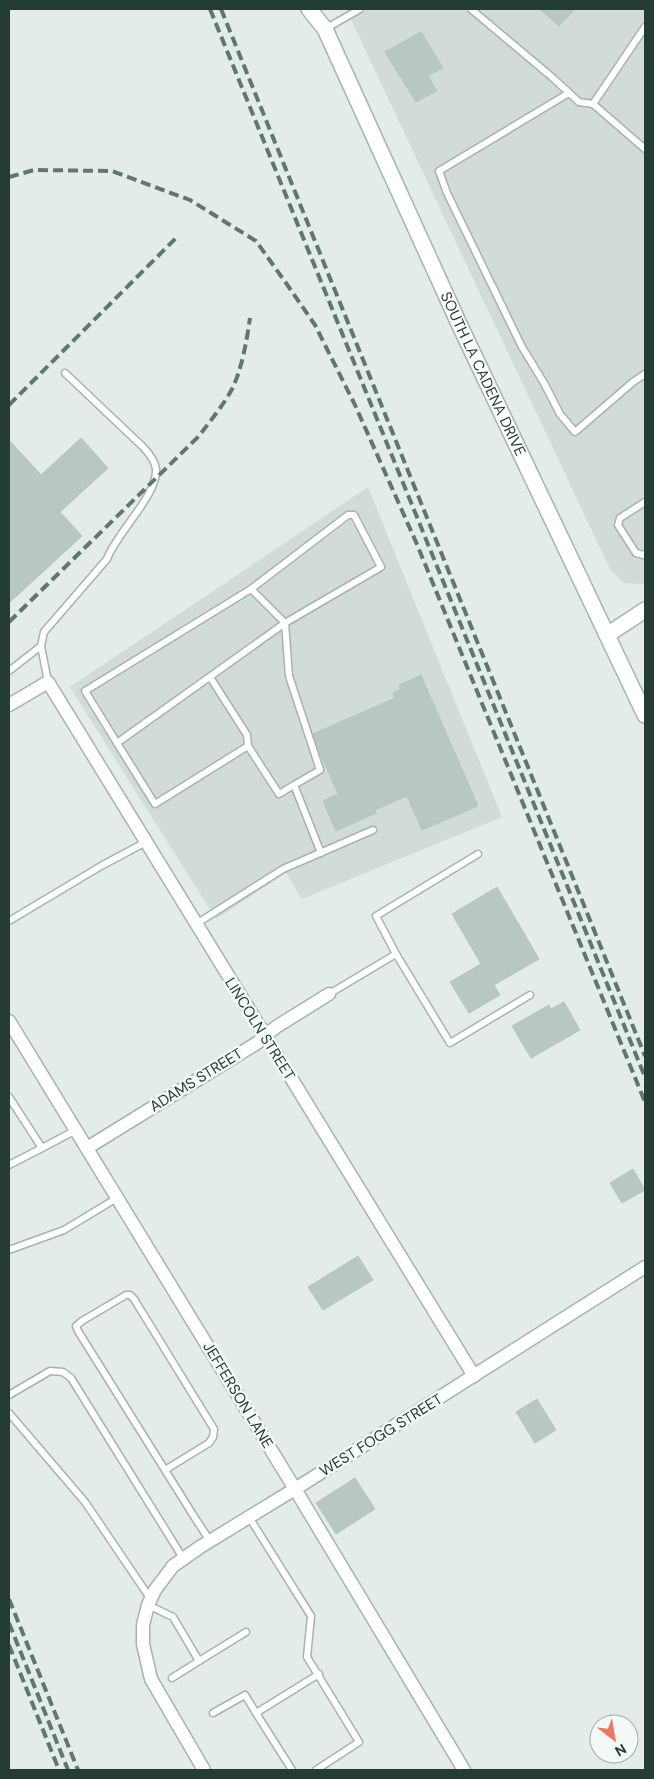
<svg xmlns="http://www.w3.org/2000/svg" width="654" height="1779" viewBox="0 0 654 1779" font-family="'DM Sans',sans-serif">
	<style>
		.built { fill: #d1dcd6 }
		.building { fill: #b8c7c0; stroke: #b5c6be }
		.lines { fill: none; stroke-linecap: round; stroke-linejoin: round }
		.lane-casing { stroke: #a6b4ae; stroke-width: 9 }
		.street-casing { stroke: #a6b4ae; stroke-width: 15 }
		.secondary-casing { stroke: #a1b7ae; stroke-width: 18 }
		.lane { stroke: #fff; stroke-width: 6 }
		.street { stroke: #fff; stroke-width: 12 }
		.secondary { stroke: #fff; stroke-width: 15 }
		.rail { stroke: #5e786f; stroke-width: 4; stroke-dasharray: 10 5; stroke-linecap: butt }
		.labels { text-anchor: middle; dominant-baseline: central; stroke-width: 5; stroke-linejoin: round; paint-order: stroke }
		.street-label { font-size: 15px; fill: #233d34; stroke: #f3f9f6 }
	</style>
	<rect width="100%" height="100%" fill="#e3ece7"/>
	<g class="built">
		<path d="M346 9H645V583L643 584 624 583 610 569Z"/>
		<path d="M368 487 502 817 302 899 286 873 216 919 70 687Z"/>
	</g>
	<g class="building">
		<path d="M540 9H575L559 26Z"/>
		<path d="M421 32 443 68 428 76 437 91 416 102 385 52Z"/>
		<path d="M81 438 108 468 60 512 82 536 9 603V440L41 475Z"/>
		<path d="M421 675 478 806 422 830 407 796 375 810 376 813 336 831 323 801 338 794 320 753 313 734 395 698 393 693 401 689 399 685Z"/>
		<path d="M497 887 539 959 494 985 500 995 469 1013 450 982 481 964 452 914Z"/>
		<path d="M564 1002 580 1030 531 1058 512 1026 549 1005 551 1009Z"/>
		<path d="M633 1169 645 1190 622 1203 610 1183Z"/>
		<path d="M358 1256 373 1280 323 1310 308 1287Z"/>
		<path d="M537 1399 556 1430 535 1443 516 1412Z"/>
		<path d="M355 1478 375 1509 336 1534 316 1503Z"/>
	</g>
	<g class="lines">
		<defs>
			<g id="lane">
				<path d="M471 9 553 78 579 102 593 104 645 27"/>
				<path d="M325 29 360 9"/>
				<path d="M569 93 439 171 447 193 522 347 544 383 560 414 575 432 633 382 645 374"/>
				<path d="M593 104 645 149"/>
				<path d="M645 502 620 518 618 525 636 553 643 555 645 554"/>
				<path d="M251 589 85 691 117 743 285 623 251 589 348 515H354L381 567 285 623 289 676 320 770 294 785 321 853"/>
				<path d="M9 671 41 646"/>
				<path d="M210 677 247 735 248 746"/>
				<path d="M48 682 41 646 44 632 107 559C117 532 158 495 156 469 155 460 148 452 142 446L65 373"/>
				<path d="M117 743 155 804 248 746 279 794 294 785"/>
				<path d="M9 921 101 866 146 842"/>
				<path d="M196 924 283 869 373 830"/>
				<path d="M396 954 376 916 478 854"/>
				<path d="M329 994 396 954 450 1043 530 995"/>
				<path d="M9 1097 42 1148 76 1130"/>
				<path d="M9 1165 42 1148"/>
				<path d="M9 1250 64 1230 117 1198"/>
				<path d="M9 1395 50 1371 63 1372 71 1378 183 1558"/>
				<path d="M9 1413 85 1502 150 1598"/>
				<path d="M165 1470 209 1443 213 1437 214 1429 134 1299 130 1295H126L82 1321 76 1326 78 1331 195 1518 210 1541"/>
				<path d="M249 1517 311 1616 307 1657 359 1742 316 1770"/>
				<path d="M148 1605 173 1617 199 1661 246 1632"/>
				<path d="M172 1678 199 1661"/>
				<path d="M213 1713 245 1695 256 1713"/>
				<path d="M292 1770 256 1713 319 1674"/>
			</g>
			<g id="street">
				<path d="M9 705 48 682 474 1376"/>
				<path d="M9 1021 295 1489 464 1770"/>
				<path d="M87 1148 257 1043 276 1027 329 994"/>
				<path d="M204 1770 151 1679 143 1644V1625L148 1605 155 1590 173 1566 200 1547 295 1489 645 1267"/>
			</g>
			<g id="secondary">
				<path id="s1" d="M309 9 325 29 460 326 645 715"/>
				<path d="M607 635 645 610"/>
			</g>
		</defs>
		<use href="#lane" class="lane-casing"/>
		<use href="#street" class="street-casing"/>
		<use href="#secondary" class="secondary-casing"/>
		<use href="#lane" class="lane"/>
		<use href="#street" class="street"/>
		<use href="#secondary" class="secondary"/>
		<g class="rail">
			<path d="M210 9 645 1077"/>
			<path d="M221 9 645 1056"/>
			<path d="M9 177 34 170 112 171 190 200 256 241 286 283 315 325 355 405 416 542 645 1102"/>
			<path d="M9 405 177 237"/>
			<path d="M9 622 199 436C210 421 223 406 232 389 242 369 247 339 250 318"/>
			<path d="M9 1599 78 1770"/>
			<path d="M9 1623 68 1770"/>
			<path d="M9 1645 59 1770"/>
		</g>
	</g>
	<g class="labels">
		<g class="street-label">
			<text stroke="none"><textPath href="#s1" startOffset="405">SOUTH LA CADENA DRIVE</textPath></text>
			<text transform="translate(260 1029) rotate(58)">LINCOLN STREET</text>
			<text transform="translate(196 1080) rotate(-32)">ADAMS STREET</text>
			<text transform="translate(238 1395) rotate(59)">JEFFERSON LANE</text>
			<text transform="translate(381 1435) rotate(-32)">WEST FOGG STREET</text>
		</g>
	</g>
	<rect width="654" height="1779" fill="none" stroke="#233d34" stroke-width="20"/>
	<g transform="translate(614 1739) rotate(149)"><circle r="24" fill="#f3f9f6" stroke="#a0aea8"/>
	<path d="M0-4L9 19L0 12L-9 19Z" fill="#ed7960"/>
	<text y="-8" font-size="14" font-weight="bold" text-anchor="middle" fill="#233d34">N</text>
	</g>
</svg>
